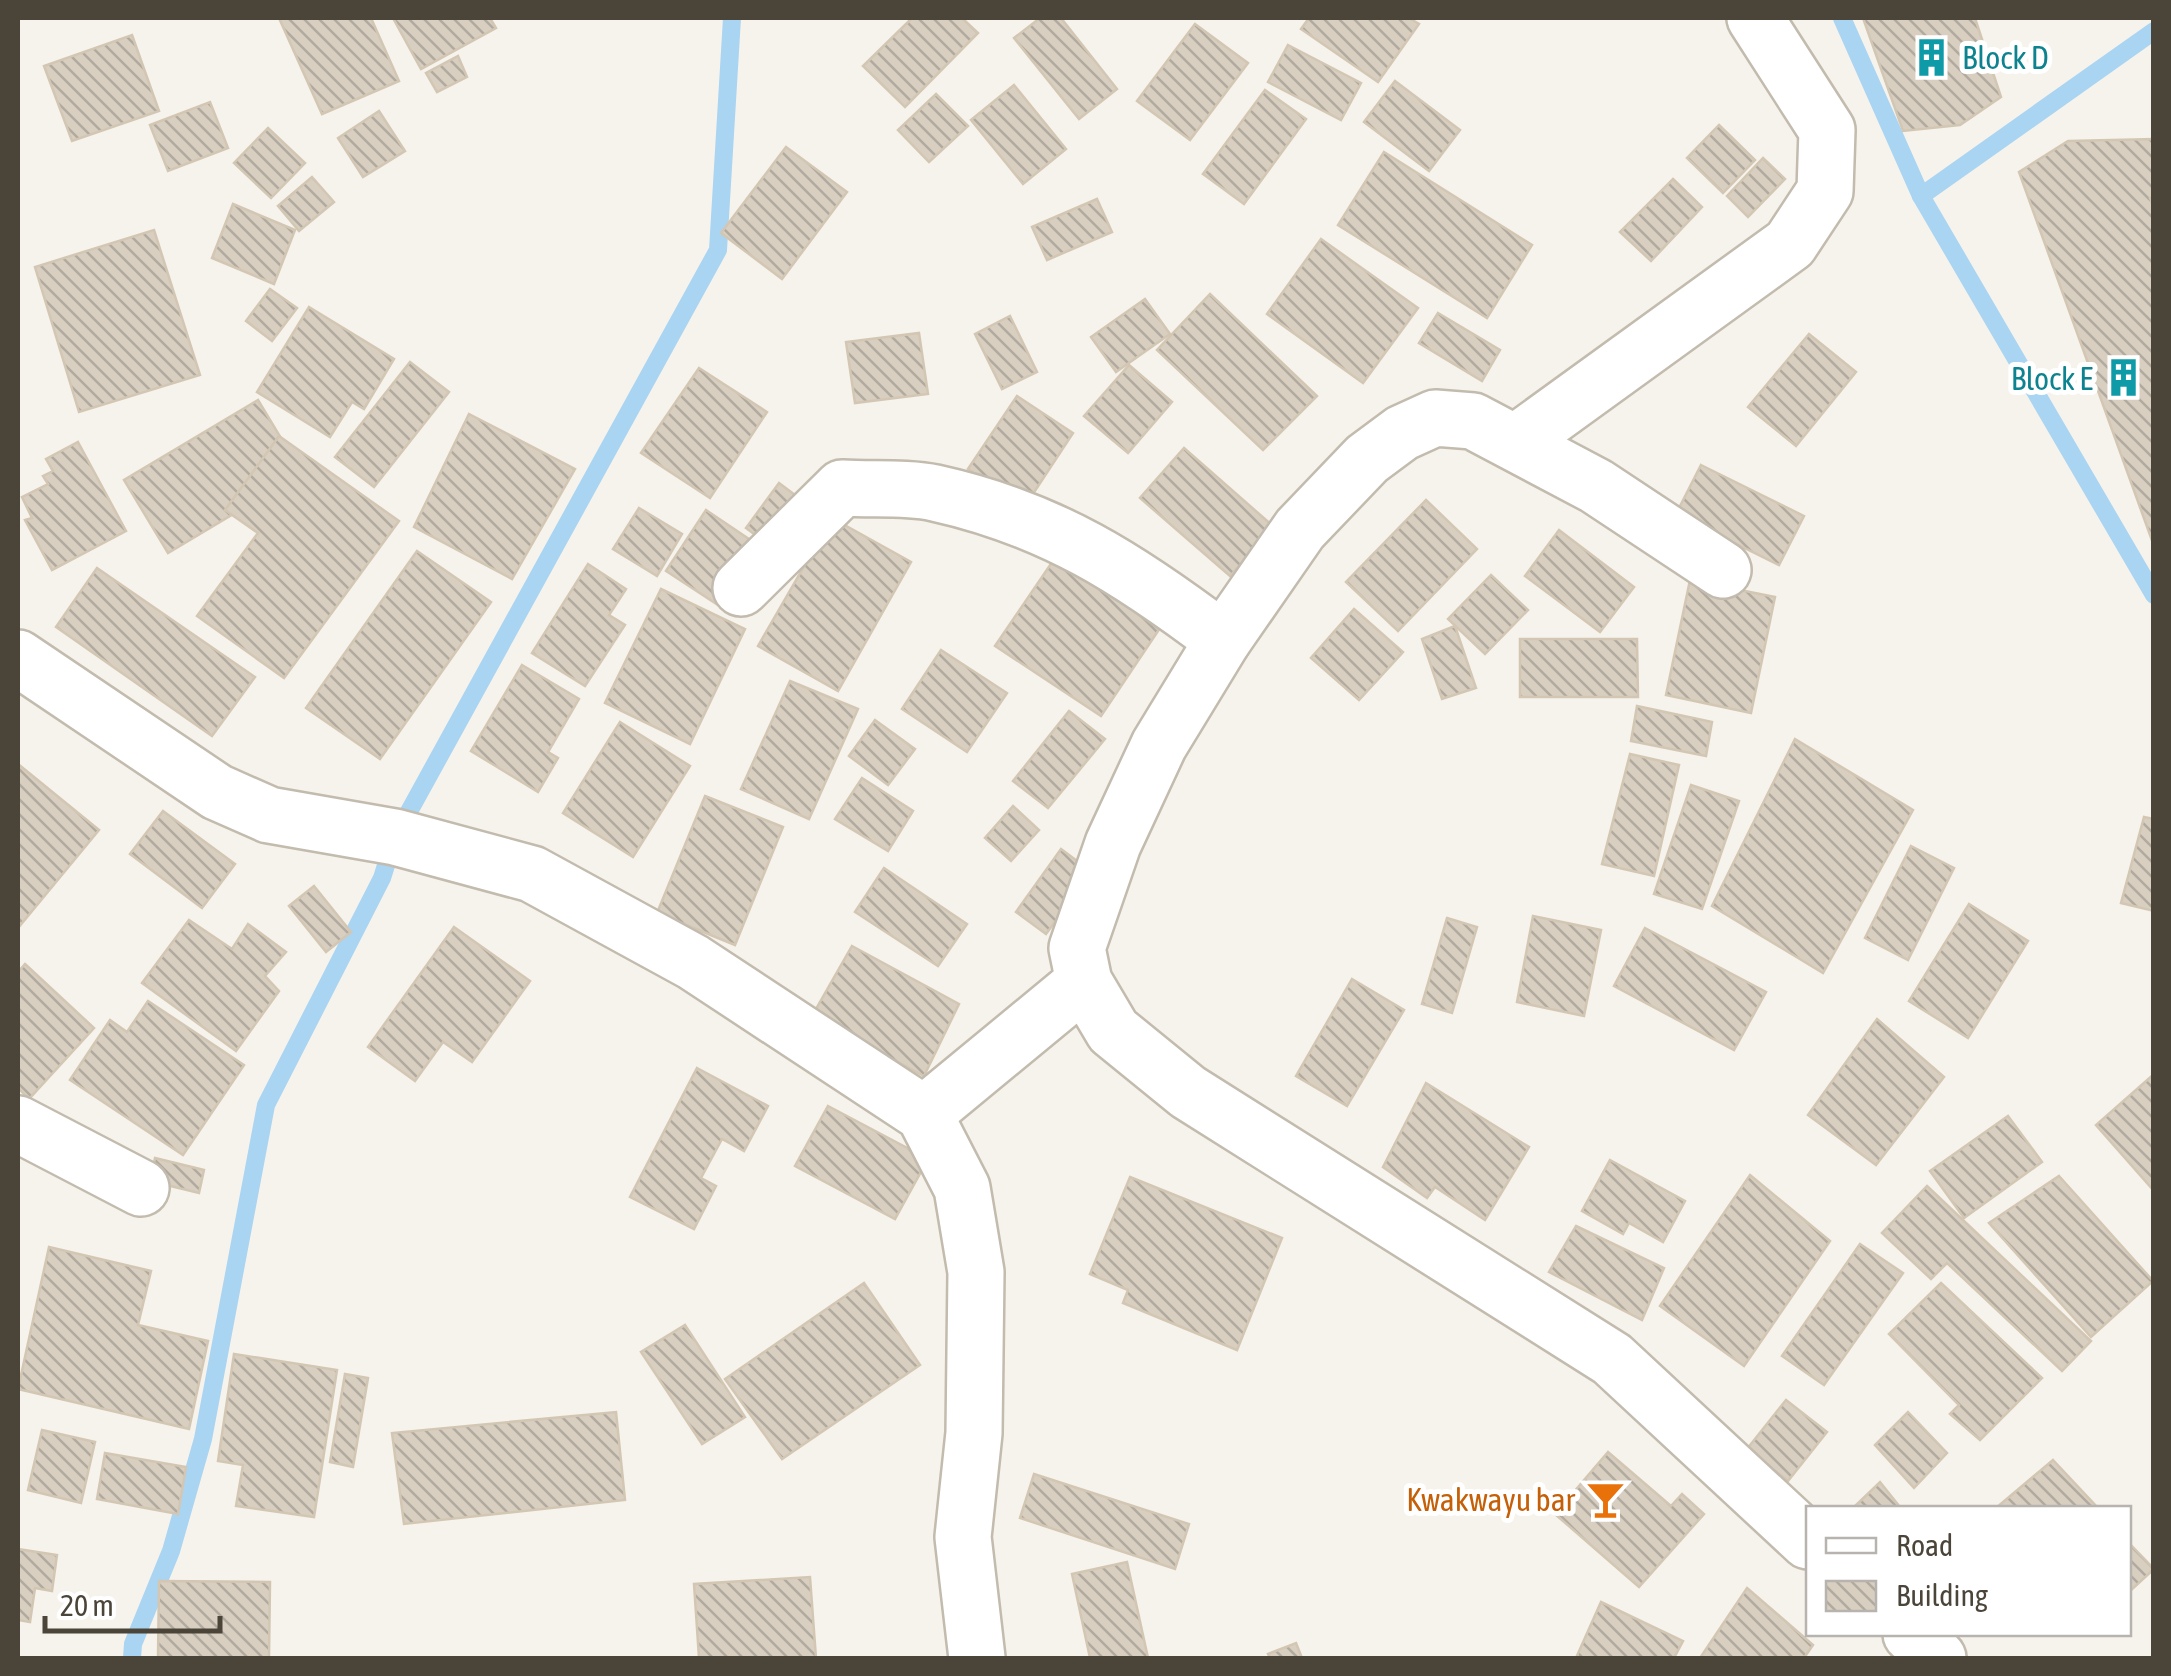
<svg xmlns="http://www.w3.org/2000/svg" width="2171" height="1676" viewBox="0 0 2171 1676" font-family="'Asap Condensed',sans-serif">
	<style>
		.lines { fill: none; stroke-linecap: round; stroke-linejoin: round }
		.stream { stroke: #a9d4f2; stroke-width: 18 }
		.building { fill: url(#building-back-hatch); stroke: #d3c7b4; stroke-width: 2.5 }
		.minor-casing { stroke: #c2bbae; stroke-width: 60 }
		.minor { stroke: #fff; stroke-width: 55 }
		.labels { text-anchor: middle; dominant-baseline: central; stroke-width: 10; stroke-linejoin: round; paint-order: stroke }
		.culture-label { font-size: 32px; fill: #0d838f; stroke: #fff; text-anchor: start }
		.food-label { font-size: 32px; fill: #c56008; stroke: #fff; text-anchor: end }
	</style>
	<defs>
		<pattern id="building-back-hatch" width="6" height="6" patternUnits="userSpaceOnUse" patternTransform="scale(2.5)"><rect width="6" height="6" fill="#d8cfc1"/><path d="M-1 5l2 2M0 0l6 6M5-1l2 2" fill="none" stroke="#b1aa9e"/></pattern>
	</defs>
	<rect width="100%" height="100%" fill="#f6f3ec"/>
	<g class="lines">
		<g class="stream">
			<path d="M1842 18 1921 196 2154 595"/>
			<path d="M1921 196 2154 31"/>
			<path d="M132 1658 133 1644 171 1551 203 1439 266 1105 382 878 395 837 718 250 732 18"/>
		</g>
	</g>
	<g class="building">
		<path d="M279 18H371L399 81 322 114Z"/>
		<path d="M393 18H490L496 28 421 69Z"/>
		<path d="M912 18H962L978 33 905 107 863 66Z"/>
		<path d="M1040 18H1061L1117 89 1079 119 1014 38Z"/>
		<path d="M1309 18H1409L1419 24 1378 82 1301 29Z"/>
		<path d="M1863 18H1975L2001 97 1960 125 1903 131Z"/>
		<path d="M1195 24 1248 63 1190 140 1137 101Z"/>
		<path d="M132 35 159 111 72 141 44 66Z"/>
		<path d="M1288 45 1361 83 1341 120 1268 82Z"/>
		<path d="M458 56 467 77 437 92 426 73Z"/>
		<path d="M1395 81 1460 130 1429 171 1364 122Z"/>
		<path d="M1014 85 1066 149 1023 184 971 120Z"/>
		<path d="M1265 90 1306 119 1244 204 1203 174Z"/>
		<path d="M936 94 968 126 929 162 898 130Z"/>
		<path d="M210 102 228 148 168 171 150 125Z"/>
		<path d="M379 111 405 151 363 177 338 138Z"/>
		<path d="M1719 125 1755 160 1723 193 1687 158Z"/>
		<path d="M268 128 305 163 271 198 234 163Z"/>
		<path d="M2154 139V197L2150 198 2154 209V546L2019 172 2068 141Z"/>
		<path d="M786 147 847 192 782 279 721 233Z"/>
		<path d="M1384 152 1532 245 1487 318 1338 225Z"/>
		<path d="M1763 158 1785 179 1748 217 1727 196Z"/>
		<path d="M312 177 334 202 299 231 278 206Z"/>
		<path d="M1673 179 1702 207 1651 261 1620 232Z"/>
		<path d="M1097 199 1112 232 1047 260 1032 227Z"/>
		<path d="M233 204 295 230 274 284 212 258Z"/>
		<path d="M154 230 200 375 79 412 35 267Z"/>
		<path d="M1321 239 1418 308 1363 383 1267 314Z"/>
		<path d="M270 289 297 308 272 341 246 321Z"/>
		<path d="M1210 294 1317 396 1263 450 1157 350Z"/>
		<path d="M1145 299 1170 334 1116 372 1091 337Z"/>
		<path d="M309 307 394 359 364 409 352 402 330 437 257 392Z"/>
		<path d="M1438 313 1500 350 1482 381 1419 343Z"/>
		<path d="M1010 316 1037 372 1002 389 975 334Z"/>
		<path d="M919 333 928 394 855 403 846 342Z"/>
		<path d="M1809 334 1856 372 1796 446 1748 407Z"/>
		<path d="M410 362 449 392 374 487 335 457Z"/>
		<path d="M1129 365 1172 402 1128 453 1084 416Z"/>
		<path d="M699 368 767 412 710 498 641 453Z"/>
		<path d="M1017 396 1073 433 1025 506 968 469Z"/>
		<path d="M258 400 302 473 168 553 124 480Z"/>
		<path d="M469 414 575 469 512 579 414 527Z"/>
		<path d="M279 436 399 521 284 678 197 616 258 533 225 510Z"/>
		<path d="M78 442 126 531 52 570 25 520 32 518 22 497 48 484 43 476 53 471 46 459Z"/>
		<path d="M1184 448 1274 527 1230 576 1140 498Z"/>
		<path d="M1701 465 1804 516 1779 565 1676 514Z"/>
		<path d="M779 483 807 504 773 548 746 528Z"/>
		<path d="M1426 500 1477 549 1398 631 1346 582Z"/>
		<path d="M639 508 682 534 657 576 613 549Z"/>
		<path d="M706 510 758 545 718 605 666 571Z"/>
		<path d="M832 518 911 562 838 691 758 646Z"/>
		<path d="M1559 530 1634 587 1600 632 1525 576Z"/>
		<path d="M417 551 491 602 380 759 306 708Z"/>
		<path d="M1059 552 1164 622 1101 716 995 646Z"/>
		<path d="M588 564 626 589 609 615 625 625 585 686 532 653Z"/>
		<path d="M97 568 255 677 212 736 56 627Z"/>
		<path d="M1491 575 1528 610 1485 654 1448 619Z"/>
		<path d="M1690 580 1775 597 1751 713 1666 695Z"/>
		<path d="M661 589 745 629 690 744 605 703Z"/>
		<path d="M1354 609 1403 652 1359 700 1311 658Z"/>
		<path d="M1455 626 1476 688 1442 699 1422 639Z"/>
		<path d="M1520 639H1637L1638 697H1520Z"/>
		<path d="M941 650 1007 693 967 752 902 709Z"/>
		<path d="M522 665 579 699 548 752 558 758 538 792 471 751Z"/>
		<path d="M790 681 858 709 809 819 741 789Z"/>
		<path d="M1637 706 1712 722 1706 756 1631 741Z"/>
		<path d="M1069 711 1105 739 1048 808 1013 781Z"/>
		<path d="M875 720 915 749 888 785 849 756Z"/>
		<path d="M620 722 690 766 633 857 563 813Z"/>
		<path d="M1795 739 1913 810 1823 973 1712 906Z"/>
		<path d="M1630 754 1679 765 1654 876 1602 864Z"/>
		<path d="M18 764 99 830 18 928Z"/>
		<path d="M862 778 913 811 888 851 835 819Z"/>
		<path d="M1691 785 1739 801 1702 909 1654 894Z"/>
		<path d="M705 796 783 827 735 945 657 913Z"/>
		<path d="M1013 806 1039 830 1011 861 985 838Z"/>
		<path d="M163 811 235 864 202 908 130 854Z"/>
		<path d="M2144 817 2154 819V911L2121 903Z"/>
		<path d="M1911 846 1954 868 1908 960 1865 938Z"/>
		<path d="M1061 849 1092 872 1046 934 1016 912Z"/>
		<path d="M884 868 967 924 938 966 855 912Z"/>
		<path d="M314 886 351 932 326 952 289 906Z"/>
		<path d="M1969 904 2028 941 1968 1038 1909 1001Z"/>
		<path d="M1533 916 1601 930 1584 1016 1517 1002Z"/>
		<path d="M1447 918 1477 927 1452 1013 1422 1004Z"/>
		<path d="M189 920 232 949 248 924 286 952 265 976 279 991 236 1051 142 983Z"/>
		<path d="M454 927 530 981 472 1062 443 1042 415 1081 368 1047Z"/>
		<path d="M1645 928 1766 992 1734 1050 1614 986Z"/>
		<path d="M852 946 959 1004 924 1076 812 1016Z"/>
		<path d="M25 964 94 1028 29 1099 18 1088V972Z"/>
		<path d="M1352 979 1404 1010 1347 1106 1296 1076Z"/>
		<path d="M148 1001 244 1065 183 1155 70 1080 110 1020 127 1032Z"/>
		<path d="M1877 1019 1944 1077 1876 1165 1808 1115Z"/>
		<path d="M697 1068 768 1106 744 1151 722 1139 701 1178 716 1186 694 1229 630 1197Z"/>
		<path d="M2154 1074V1191L2096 1125Z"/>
		<path d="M1426 1083 1529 1147 1485 1220 1435 1187 1427 1198 1383 1167Z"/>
		<path d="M828 1106 928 1159 895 1219 795 1166Z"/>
		<path d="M2008 1116 2042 1162 1964 1218 1930 1171Z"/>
		<path d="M155 1158 204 1170 199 1193 150 1181Z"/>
		<path d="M1610 1160 1685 1201 1663 1242 1629 1223 1623 1234 1582 1211Z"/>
		<path d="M1750 1175 1830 1241 1744 1366 1660 1306Z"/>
		<path d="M2059 1176 2153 1281 2091 1337 1989 1223Z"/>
		<path d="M1130 1177 1282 1238 1237 1350 1123 1303 1128 1290 1090 1274Z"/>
		<path d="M1927 1186 2091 1341 2062 1371 1947 1263 1931 1279 1882 1233Z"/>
		<path d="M1576 1226 1664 1268 1642 1320 1549 1272Z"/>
		<path d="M1860 1244 1903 1273 1824 1385 1782 1356Z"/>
		<path d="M49 1247 151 1271 138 1325 208 1341 189 1429 18 1389Z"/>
		<path d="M864 1283 920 1365 782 1459 725 1379Z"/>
		<path d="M1941 1283 2042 1378 1980 1440 1950 1414 1959 1405 1889 1334Z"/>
		<path d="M685 1325 745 1417 702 1444 641 1352Z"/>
		<path d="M234 1354 337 1370 314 1517 236 1506 243 1465 218 1461Z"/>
		<path d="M345 1374 368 1378 353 1467 330 1462Z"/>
		<path d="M1786 1400 1827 1432 1788 1481 1747 1449Z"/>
		<path d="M616 1412 625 1500 404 1524 392 1433Z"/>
		<path d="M1908 1412 1947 1453 1914 1488 1875 1445Z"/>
		<path d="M42 1430 95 1442 81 1503 28 1490Z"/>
		<path d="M1608 1452 1671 1506 1682 1494 1704 1514 1639 1587 1555 1514Z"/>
		<path d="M105 1453 186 1467 178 1514 97 1499Z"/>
		<path d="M2053 1460 2098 1508H1996Z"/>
		<path d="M1034 1474 1189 1524 1175 1569 1020 1518Z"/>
		<path d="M1880 1482 1900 1507 1853 1508Z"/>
		<path d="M2128 1542 2154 1569 2128 1593Z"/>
		<path d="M18 1549 57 1555 52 1591 35 1588 30 1622 18 1620Z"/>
		<path d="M1127 1562 1148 1658H1090L1072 1574Z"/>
		<path d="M810 1577 816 1658H699L694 1584Z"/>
		<path d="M159 1581 270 1582 269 1658H158Z"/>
		<path d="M1747 1588 1813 1645 1804 1658H1700Z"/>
		<path d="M1601 1602 1683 1641 1674 1658H1576Z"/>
		<path d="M1296 1643 1302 1658H1270L1268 1654Z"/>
	</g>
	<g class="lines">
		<defs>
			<g id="minor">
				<path d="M1518 441 1790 244 1825 191 1827 130 1755 18"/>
				<path d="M1723 570 1596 486 1473 421 1435 418 1402 433 1367 459 1300 529 1223 640 1159 745 1113 844 1077 948 1084 982 1113 1031 1188 1092 1612 1359 1808 1541"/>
				<path d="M741 588 842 488C872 490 906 487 935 493 1052 519 1129 569 1223 640"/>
				<path d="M18 658 217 792 269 815 395 837 532 874 693 962 924 1114 962 1188 976 1272 974 1433 963 1537 977 1658"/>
				<path d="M924 1114 1084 982"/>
				<path d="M18 1124 141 1188"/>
				<path d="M1911 1634 1938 1658"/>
			</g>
		</defs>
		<use href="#minor" class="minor-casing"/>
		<use href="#minor" class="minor"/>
	</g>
	<defs>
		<symbol id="building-bare" viewBox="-9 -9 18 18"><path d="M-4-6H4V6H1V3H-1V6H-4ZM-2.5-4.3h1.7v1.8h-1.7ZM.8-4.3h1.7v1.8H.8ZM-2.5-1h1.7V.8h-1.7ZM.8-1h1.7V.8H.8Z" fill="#0f9aa8" stroke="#fff" stroke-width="2.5" paint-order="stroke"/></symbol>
		<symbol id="bar-bare" viewBox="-9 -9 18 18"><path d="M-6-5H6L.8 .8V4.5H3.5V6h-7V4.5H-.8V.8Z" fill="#e8710a" stroke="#fff" stroke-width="2.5" paint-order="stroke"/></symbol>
	</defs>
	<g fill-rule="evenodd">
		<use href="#building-bare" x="1904" y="30" width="55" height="55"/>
		<use href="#building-bare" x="2096" y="350" width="55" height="55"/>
		<use href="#bar-bare" x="1578" y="1472" width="55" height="55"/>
	</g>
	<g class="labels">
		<g class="culture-label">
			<text x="1962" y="57">Block D</text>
			<text x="2093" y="378" text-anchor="end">Block E</text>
		</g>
		<g class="food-label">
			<text x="1575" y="1499">Kwakwayu bar</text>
		</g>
	</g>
	<rect width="2171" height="1676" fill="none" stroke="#4b4439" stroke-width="40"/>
	<rect x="1806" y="1506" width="325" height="130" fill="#ffffff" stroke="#b7b4b0" stroke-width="2.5"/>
	<rect x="1826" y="1538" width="50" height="15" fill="#ffffff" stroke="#b7b4b0" stroke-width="2.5"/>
	<text x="1896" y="1556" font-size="30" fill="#4b4439">Road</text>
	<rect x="1826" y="1581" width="50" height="30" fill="url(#building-back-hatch)" stroke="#b7b4b0" stroke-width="2.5"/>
	<text x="1896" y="1606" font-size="30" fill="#4b4439">Building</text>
	<path d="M45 1616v15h175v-15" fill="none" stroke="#4b4439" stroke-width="5"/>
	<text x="60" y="1616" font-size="30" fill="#4b4439" stroke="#ffffff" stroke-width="8" paint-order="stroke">20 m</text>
</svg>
